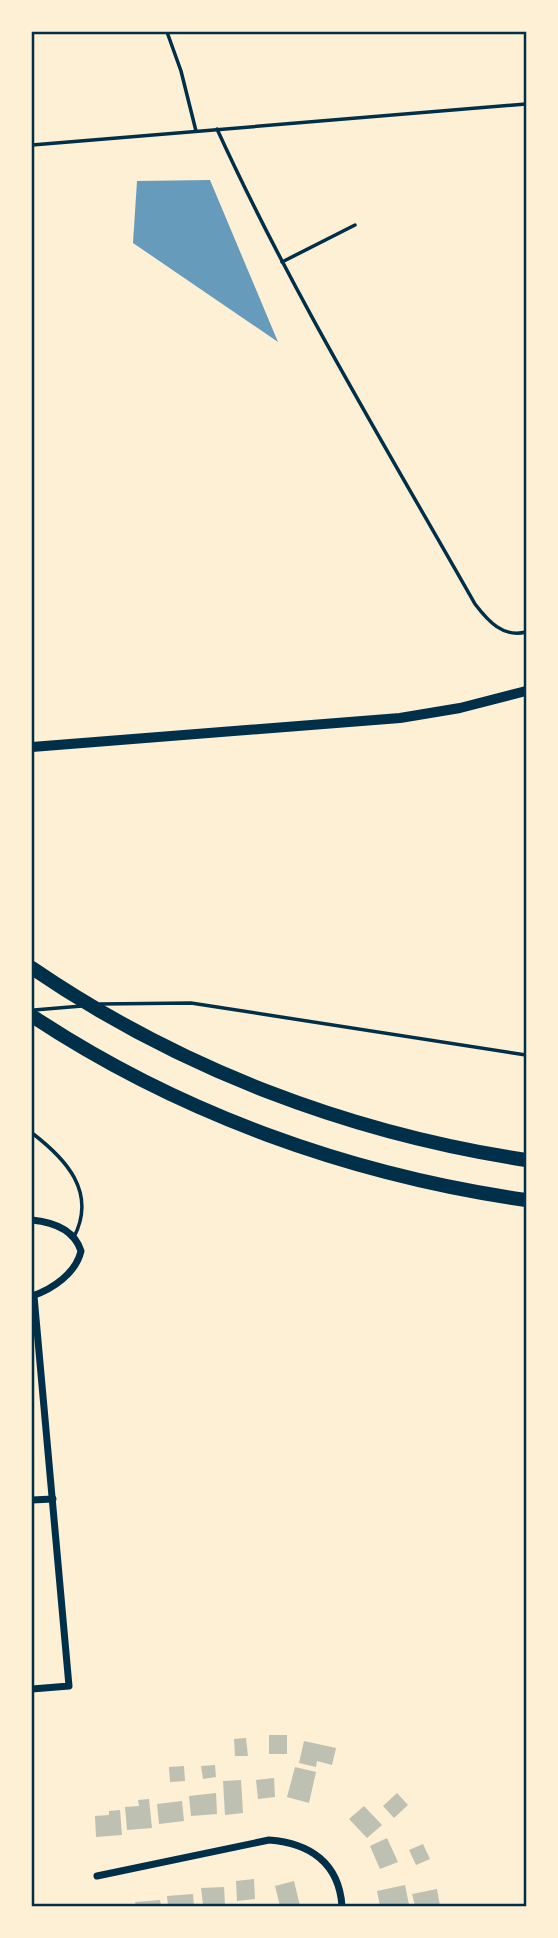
<svg xmlns="http://www.w3.org/2000/svg" width="558" height="1938" viewBox="0 0 558 1938" font-family="'Archivo Narrow',sans-serif">
	<style>
		.water { fill: #669bbc }
		.building { fill: #bec0b2 }
		.lines { fill: none; stroke-linecap: round; stroke-linejoin: round }
		.service { stroke: #003049; stroke-width: 3.5 }
		.minor { stroke: #003049; stroke-width: 7 }
		.tertiary { stroke: #003049; stroke-width: 10 }
		.motorway { stroke: #003049; stroke-width: 14 }
		.neatline { fill: none; stroke: #003049; stroke-width: 2.5 }
	</style>
	<rect width="100%" height="100%" fill="#fdf0d5"/>
	<path class="water" d="M210 180 278 342 133 243 137 181Z"/>
	<g class="building">
		<rect x="269" y="1735" width="18" height="19"/>
		<path d="M246 1738 248 1756H235L234 1739Z"/>
		<path d="M304 1741 336 1748 332 1765 317 1761 316 1767 299 1763Z"/>
		<path d="M215 1765 216 1777 203 1779 201 1766Z"/>
		<path d="M184 1766 185 1781 170 1782 169 1767Z"/>
		<path d="M295 1767 316 1772 309 1803 287 1797Z"/>
		<path d="M274 1778 275 1797 258 1799 256 1780Z"/>
		<path d="M241 1780 243 1813 225 1815 223 1781Z"/>
		<path d="M216 1793 217 1814 191 1816 189 1796Z"/>
		<path d="M397 1793 408 1805 394 1818 383 1806Z"/>
		<path d="M149 1799 152 1828 127 1830 125 1807 139 1806 138 1800Z"/>
		<path d="M182 1801 184 1821 159 1824 157 1804Z"/>
		<path d="M364 1806 382 1825 367 1838 349 1819Z"/>
		<path d="M120 1810 122 1835 96 1837 95 1816 109 1815V1811Z"/>
		<path d="M387 1838 398 1862 380 1869 370 1846Z"/>
		<path d="M423 1844 430 1859 416 1865 409 1850Z"/>
		<path d="M254 1879 255 1899 237 1901 236 1881Z"/>
		<path d="M294 1881 300 1906H280L275 1886Z"/>
		<path d="M405 1885 409 1905 380 1906 377 1891Z"/>
		<path d="M224 1887 225 1904 203 1905 201 1888Z"/>
		<path d="M437 1889 440 1906H415L412 1894Z"/>
		<path d="M193 1894 194 1906H168L167 1896Z"/>
		<path d="M160 1900 161 1906H136L135 1902Z"/>
	</g>
	<g class="lines">
		<g class="service">
			<path d="M167 32 181 71 196 131"/>
			<path d="M217 129C292 293 386 447 475 604 488 621 503 638 526 632"/>
			<path d="M32 145 526 104"/>
			<path d="M282 262 355 225"/>
			<path d="M100 1004 191 1003 526 1055"/>
			<path d="M34 1010 82 1006"/>
			<path d="M32 1133C66 1159 97 1192 74 1237"/>
		</g>
		<g class="minor">
			<path d="M32 1220C52 1222 74 1229 81 1251 76 1273 53 1289 32 1296"/>
			<path d="M32 1500 53 1499"/>
			<path d="M32 1689 69 1686 34 1296"/>
			<path d="M97 1876 269 1840C310 1843 339 1863 342 1906"/>
		</g>
		<path class="tertiary" d="M32 747 400 718 460 708 526 691"/>
		<g class="motorway">
			<path d="M32 968C180 1069 349 1133 526 1160"/>
			<path d="M32 1016C180 1114 351 1175 526 1200"/>
		</g>
	</g>
	<rect width="558" height="1938" fill="none" stroke="#fdf0d5" stroke-width="66"/>
	<rect x="33" y="33" width="492" height="1872" class="neatline"/>
</svg>
